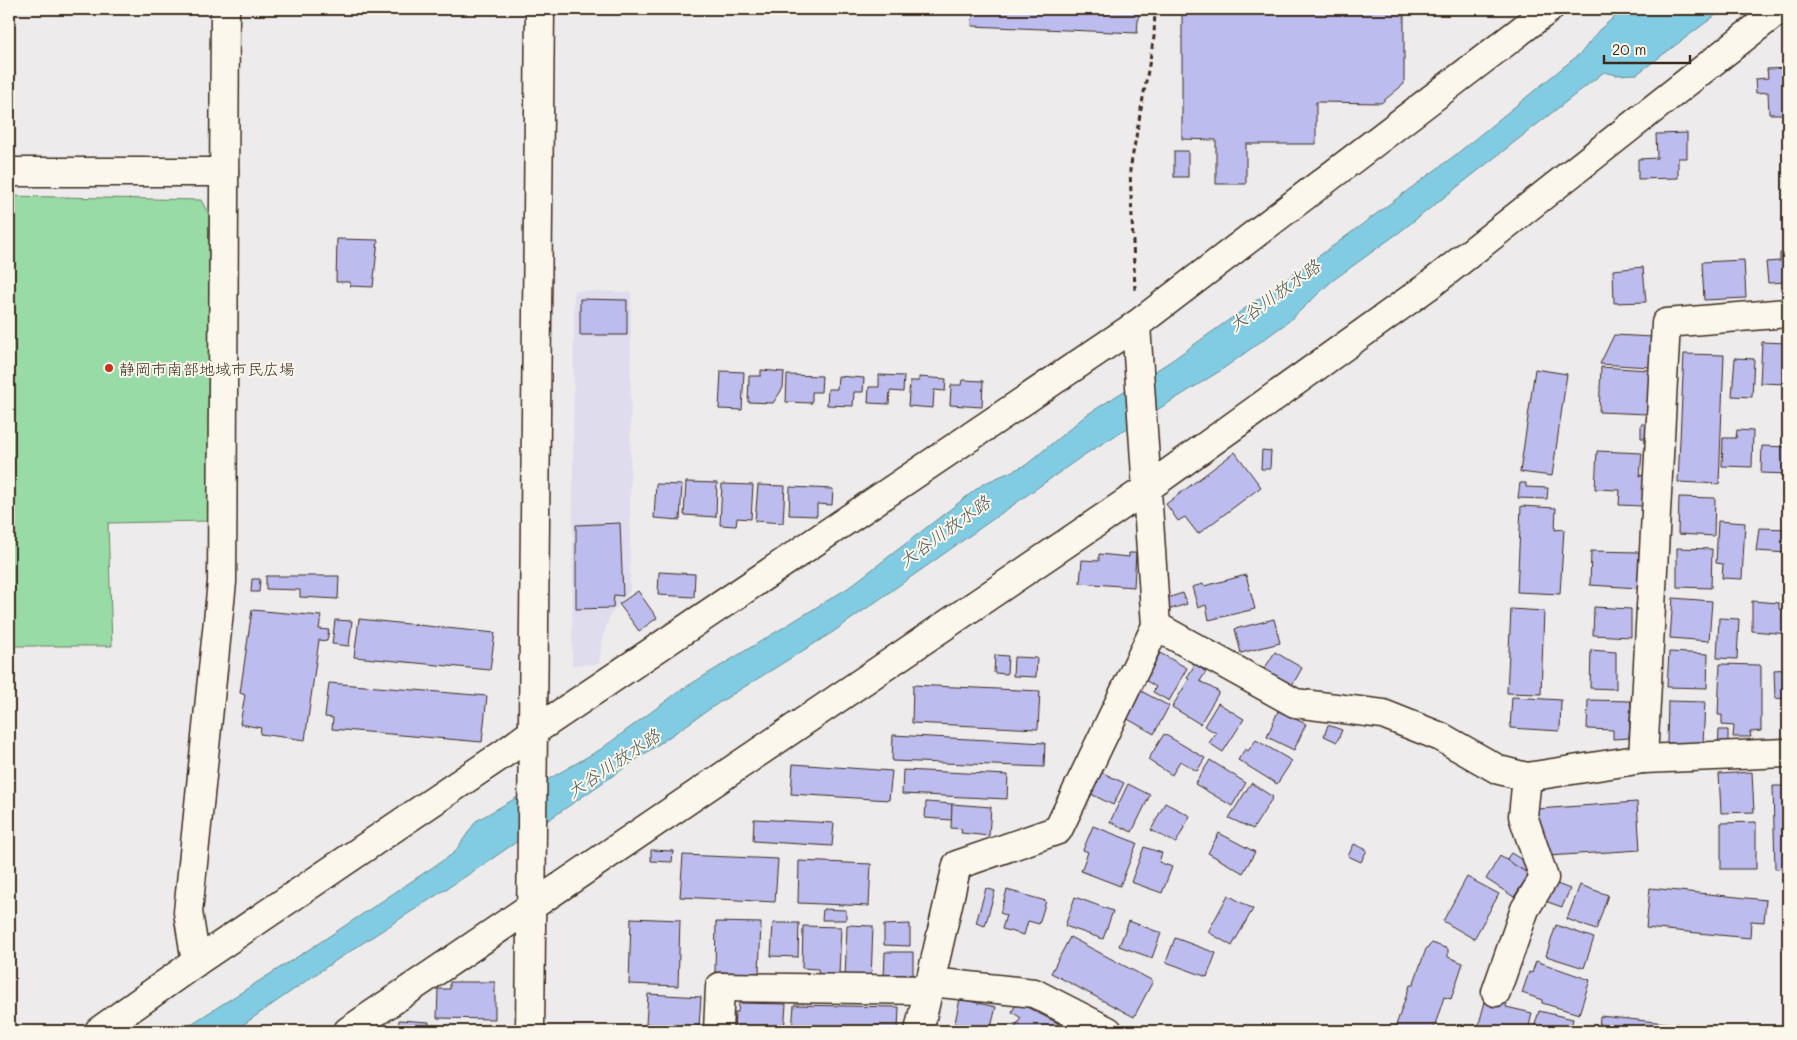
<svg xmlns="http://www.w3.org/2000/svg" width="1797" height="1040" viewBox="0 0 1797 1040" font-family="Mali,'Klee One',sans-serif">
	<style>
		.built { fill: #dfdded }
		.green { fill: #98dba6; stroke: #6a8262 }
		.water { fill: #81cce2; stroke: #658b94 }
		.building { fill: #bcbcee; stroke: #3b2a1e }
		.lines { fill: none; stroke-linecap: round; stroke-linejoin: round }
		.minor-casing { stroke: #3b2a1e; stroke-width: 31 }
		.tertiary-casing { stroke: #3b2a1e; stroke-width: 31 }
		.path { stroke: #3b2a1e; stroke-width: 3; stroke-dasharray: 5 4; stroke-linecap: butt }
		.minor { stroke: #fbf7ec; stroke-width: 28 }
		.tertiary { stroke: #fbf7ec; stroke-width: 28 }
		.poi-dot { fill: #c8321e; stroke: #fbf7ec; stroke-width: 2 }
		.labels { text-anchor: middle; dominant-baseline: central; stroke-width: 4; stroke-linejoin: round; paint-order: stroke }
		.poi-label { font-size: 16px; fill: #3b2a1e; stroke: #fbf7ec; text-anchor: start }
		.water-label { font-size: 18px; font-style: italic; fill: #505b59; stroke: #fbf7ec }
	</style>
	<rect width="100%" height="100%" fill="#eeebec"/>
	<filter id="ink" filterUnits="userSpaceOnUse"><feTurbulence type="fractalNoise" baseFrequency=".02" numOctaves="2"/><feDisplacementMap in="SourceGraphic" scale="10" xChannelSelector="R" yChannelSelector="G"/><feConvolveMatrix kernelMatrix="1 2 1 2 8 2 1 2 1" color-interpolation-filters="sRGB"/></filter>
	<g filter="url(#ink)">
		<path class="built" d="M574 291 631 292 630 591 610 615 603 636 599 664 572 665Z"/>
		<path class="green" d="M9 196 201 200 209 215 208 521 108 523 112 646H9Z"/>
		<path class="water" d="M1624 9H1724L1637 74 1617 75 1604 72 1401 231 1332 281 1288 322 1220 371 1084 455 833 632 720 702 480 867 332 963 234 1031H180L316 945 454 853 476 821 601 749 681 690 848 588 983 484 1026 465 1085 416 1171 361 1333 246 1454 156 1582 52 1599 30Z"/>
		<g class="building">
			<path d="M973 9H1139L1137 33 972 26Z"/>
			<path d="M1182 9H1404V84L1381 103 1316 102V144H1246V184H1216V140L1182 139Z"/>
			<path d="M1788 68V114H1769L1768 92 1756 93 1755 79 1768 78 1767 69Z"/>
			<path d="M1687 133V158H1678V178L1638 179V159L1657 158 1656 134Z"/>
			<rect x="1174" y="151" width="14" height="26"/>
			<path d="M337 239 378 240 373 287 350 286V282H336Z"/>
			<path d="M1780 253H1788V282L1768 283 1766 262 1780 261Z"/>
			<path d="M1744 260 1746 298 1704 300 1702 262Z"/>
			<path d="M1643 267 1646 302 1614 303 1613 270Z"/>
			<path d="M580 299 627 300V335H580Z"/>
			<path d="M1614 335 1653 337 1650 367 1600 364Z"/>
			<path d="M1762 342 1788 343V384L1760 383Z"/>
			<path d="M1684 354 1724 355 1719 484 1678 482Z"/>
			<path d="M1735 358 1754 359 1752 397 1732 396Z"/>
			<path d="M1601 367 1648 370 1647 374H1651L1647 414 1599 412Z"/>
			<path d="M1535 369 1567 374 1552 476 1520 472Z"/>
			<path d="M761 370 784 372 783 388 773 403 748 402 749 376H761Z"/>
			<path d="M721 371 744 372 742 410 719 409Z"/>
			<path d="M787 375 822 376 821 392H812V403L786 402Z"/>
			<path d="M879 375 904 376 903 392 890 391 889 404 868 403 869 387H879Z"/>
			<path d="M838 376 864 378 863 392H854L853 406 827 405 828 389H837Z"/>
			<path d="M919 377 946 379 945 391 934 390 933 408 908 406 910 381H919Z"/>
			<path d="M962 380 983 381 982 407 950 405 951 385H961Z"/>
			<path d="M1641 424H1648L1647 438H1641Z"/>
			<path d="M1737 430 1753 431 1752 467 1722 466 1723 438H1736Z"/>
			<path d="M1762 446 1788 447V474L1761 473Z"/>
			<path d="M1262 450 1271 451 1270 469H1261Z"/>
			<path d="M1597 451 1642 453 1640 476 1644 475 1642 506 1619 505 1620 490 1595 489Z"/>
			<path d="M1235 452 1261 487 1198 534 1185 517 1178 521 1166 504Z"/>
			<path d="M686 482 717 483 716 517 684 515Z"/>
			<path d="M1520 483H1526V487L1548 488 1547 499 1518 498Z"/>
			<path d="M656 484 682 485 680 520 654 518Z"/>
			<path d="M722 484 753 485 751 519 737 518 736 526 720 525Z"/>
			<path d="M758 485 785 486 783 523 755 521Z"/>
			<path d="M790 487 833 489 832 505 817 504V516L789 515Z"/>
			<path d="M1679 497 1715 498 1714 536 1678 534Z"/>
			<path d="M1521 506 1556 508 1555 530 1564 529 1560 594 1517 592Z"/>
			<path d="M1718 521 1745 523 1742 579 1722 578 1723 564 1716 563Z"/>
			<path d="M620 523 623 596 614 595 613 608 576 609V525Z"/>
			<path d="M1759 528 1788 529V553L1756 551Z"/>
			<path d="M1677 548 1712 549 1711 588 1677 587Z"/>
			<path d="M1591 551 1639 552 1638 588 1590 585Z"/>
			<path d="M1129 553H1136L1134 587 1080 583 1082 560 1099 561V554L1129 557Z"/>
			<path d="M659 572 695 574 694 597 658 595Z"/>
			<path d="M1246 575 1255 609 1209 620 1206 605 1198 608 1192 587 1203 584 1204 586Z"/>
			<path d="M266 576H339L338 599 300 597V590L266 589Z"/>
			<path d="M252 579H260L259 592H251Z"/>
			<path d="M638 591 657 618 639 631 619 604Z"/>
			<path d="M1183 593 1187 604 1168 610 1164 599Z"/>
			<path d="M1673 598 1712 601 1709 641 1670 638Z"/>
			<path d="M1752 601 1779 603V609L1788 610V634L1752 631Z"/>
			<path d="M1594 607 1631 609V637L1593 635Z"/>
			<path d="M1511 609 1544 611 1541 694 1507 693Z"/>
			<path d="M252 610 321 616 319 629 329 630 327 641 319 640 305 740 260 734 261 728 240 724 245 695 240 693Z"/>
			<path d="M1719 618 1739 619 1737 659 1717 658Z"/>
			<path d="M359 619 495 633 490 670 354 657Z"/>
			<path d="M1274 619 1280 643 1241 653 1235 629Z"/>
			<path d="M335 620 352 621 349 646 332 644Z"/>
			<path d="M1591 650 1616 652V689L1590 688Z"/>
			<path d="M1275 652 1302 668 1289 691 1261 674Z"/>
			<path d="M1669 652 1708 654 1707 688 1667 687Z"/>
			<path d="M1160 653 1187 668 1169 701 1153 692 1156 687 1145 680Z"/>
			<path d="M995 655 1008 656 1007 674 994 673Z"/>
			<path d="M1014 657 1037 658 1036 677 1013 676Z"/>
			<path d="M1195 664 1206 672 1200 681 1219 692 1200 724 1172 707 1189 679 1187 678Z"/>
			<path d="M1720 664 1760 665 1761 667V731L1750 732 1751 737H1733L1734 726 1722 725V715H1718Z"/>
			<path d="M1788 669V706H1785L1784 698 1775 699 1774 670Z"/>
			<path d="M329 683 487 696 482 742 332 729 333 718 325 717Z"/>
			<path d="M913 685 1040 691 1038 729 912 723Z"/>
			<path d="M1139 690 1169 706 1154 734 1124 717Z"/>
			<path d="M1512 697 1561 700 1560 731 1510 728Z"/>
			<path d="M1588 700 1631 701 1629 738 1613 739V730L1587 729Z"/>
			<path d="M1668 701 1705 702 1703 745 1667 743Z"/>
			<path d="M1218 703 1244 719 1223 752 1209 743 1216 733 1204 726Z"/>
			<path d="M1278 711 1306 724 1294 750 1267 737Z"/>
			<path d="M1328 725 1342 730 1337 742 1324 736Z"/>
			<path d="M1719 730H1728V749H1718Z"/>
			<path d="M1164 734 1205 758 1197 771 1180 761 1172 775 1148 760Z"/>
			<path d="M893 735 1045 743 1044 767 892 761Z"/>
			<path d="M1256 740 1292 761 1277 784 1238 760 1245 749 1248 751Z"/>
			<path d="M1210 760 1246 783 1232 806 1195 784Z"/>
			<path d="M793 764 892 771 889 800 791 794Z"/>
			<path d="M903 770 1008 775 1007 799 902 794Z"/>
			<path d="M1099 771 1124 783 1113 805 1089 793Z"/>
			<path d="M1752 772 1754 812 1721 813 1719 774Z"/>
			<path d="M1251 783 1273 797 1253 829 1229 818Z"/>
			<path d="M1128 784 1150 795 1132 832 1110 822Z"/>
			<path d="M1773 786H1788V868L1775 869Z"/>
			<path d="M926 802 952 804V820L925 818Z"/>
			<path d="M1637 802 1640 850 1548 856 1547 841H1539L1537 809Z"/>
			<path d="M1165 803 1190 816 1176 843 1151 830Z"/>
			<path d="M952 804 991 807 989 836 961 833 962 829 951 828Z"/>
			<path d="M754 819 834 823 832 846 753 841Z"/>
			<path d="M1756 822V869H1721V823Z"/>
			<path d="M1093 826 1137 843 1120 886 1081 871 1088 852 1083 850Z"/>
			<path d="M1219 833 1255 852 1243 873 1208 853Z"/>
			<path d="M1354 844 1367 850 1361 862 1348 856Z"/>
			<path d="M1144 847 1162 853 1159 862 1172 867 1162 893 1131 882Z"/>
			<path d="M651 850 673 851 672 862 651 861Z"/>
			<path d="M1511 853 1529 864 1525 872 1506 860Z"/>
			<path d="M683 855 778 859 775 902 680 897Z"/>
			<path d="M1500 856 1529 874 1514 897 1486 879Z"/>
			<path d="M799 861 871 864 869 906 798 903Z"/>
			<path d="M1467 877 1499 894 1474 939 1443 921Z"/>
			<path d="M1552 882 1570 889 1562 907 1545 901Z"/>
			<path d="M1580 885 1608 895 1596 930 1567 919Z"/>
			<path d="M986 888 995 891 985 926 976 923Z"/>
			<path d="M1650 888 1766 900 1764 922 1751 921 1750 938 1646 928Z"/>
			<path d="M1007 890 1046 901 1039 924 1028 921 1024 935 1002 929 1006 915 1000 913Z"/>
			<path d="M1228 895 1253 909 1232 946 1208 932Z"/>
			<path d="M1075 897 1113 911 1103 939 1065 926Z"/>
			<path d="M823 909 846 910V920H822Z"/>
			<path d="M631 918 680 920 678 986 629 984Z"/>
			<path d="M1129 921 1161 933 1152 958 1119 946Z"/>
			<path d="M716 922 761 923 759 973 715 972Z"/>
			<path d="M773 923H799L798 957 771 956Z"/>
			<path d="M910 924V946L884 945V925Z"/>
			<path d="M847 925 873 926 871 979H845Z"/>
			<path d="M1556 925 1594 938 1584 968 1546 956Z"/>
			<path d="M803 926 841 927 839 975H819L818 969 802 968Z"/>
			<path d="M1070 937 1153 981 1134 1017 1051 973Z"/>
			<path d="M1175 938 1216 953 1207 977 1166 962Z"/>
			<path d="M1432 943 1448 949V957L1463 963 1451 999 1444 997 1433 1031H1394L1410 985H1413L1426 949Z"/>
			<path d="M885 952H913V980H884Z"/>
			<path d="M1536 961 1590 980 1579 1014 1542 1003V1000L1522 993 1529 972 1532 973Z"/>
			<path d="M450 982H495V1019L437 1018 438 989H450Z"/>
			<path d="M648 994 701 997 699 1027 646 1024Z"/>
			<path d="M1486 998 1507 1003 1506 1007 1532 1013 1528 1031H1477Z"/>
			<path d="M960 999 996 1007 990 1031H971L954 1027Z"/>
			<path d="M1017 1002 1073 1031H1013L1021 1018 1012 1012Z"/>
			<path d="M739 1003 786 1004 784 1031H734L735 1012H738Z"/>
			<path d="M794 1005 899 1007 898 1031H792Z"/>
			<path d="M1539 1011 1573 1019 1570 1031H1533Z"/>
			<path d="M1600 1016 1741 1031H1599Z"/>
			<path d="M399 1020 429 1022 428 1031H398Z"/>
		</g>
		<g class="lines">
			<defs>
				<g id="minor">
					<path d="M9 172H224"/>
					<path d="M1156 626 1295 703 1383 714 1441 737 1499 770 1527 777 1643 759 1788 753"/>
					<path d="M1643 759 1666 323 1788 313"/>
					<path d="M931 982 1034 993 1108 1031"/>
					<path d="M1496 992 1525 909 1544 878 1523 816 1527 777"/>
					<path d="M99 1031 196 962 506 752 533 732 1136 325 1549 9"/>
					<path d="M718 1031 720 987 929 990"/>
					<path d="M919 1031 957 865 1058 830 1156 626 1136 325"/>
				</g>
				<g id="tertiary">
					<path d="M196 962 188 912 222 582 225 9"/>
					<path d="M348 1031 1146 489 1427 287 1780 9"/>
					<path d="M530 1031 540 9"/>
				</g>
			</defs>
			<use href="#minor" class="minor-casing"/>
			<use href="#tertiary" class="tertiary-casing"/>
			<path class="path" d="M1135 290 1130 170 1154 37 1155 9"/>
			<use href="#minor" class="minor"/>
			<use href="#tertiary" class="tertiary"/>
		</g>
	</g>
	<circle class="poi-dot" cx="109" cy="368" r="5"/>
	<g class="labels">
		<g class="poi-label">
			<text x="119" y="368">静岡市南部地域市民広場</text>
		</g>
		<g class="water-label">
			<text transform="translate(1274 295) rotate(-36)">大谷川放水路</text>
			<text transform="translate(944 531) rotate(-36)">大谷川放水路</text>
			<text transform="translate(613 763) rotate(-34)">大谷川放水路</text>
		</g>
	</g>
	<rect width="1797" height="1040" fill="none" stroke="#fbf7ec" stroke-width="30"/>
	<rect x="15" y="15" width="1767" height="1010" fill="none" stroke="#3b2a1e" stroke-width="2" filter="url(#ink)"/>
	<path d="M1604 55v8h86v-8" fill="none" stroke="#3b2a1e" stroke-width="2.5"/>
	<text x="1612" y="55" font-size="15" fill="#3b2a1e" stroke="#fbf7ec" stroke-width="4" paint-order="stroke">20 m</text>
</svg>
